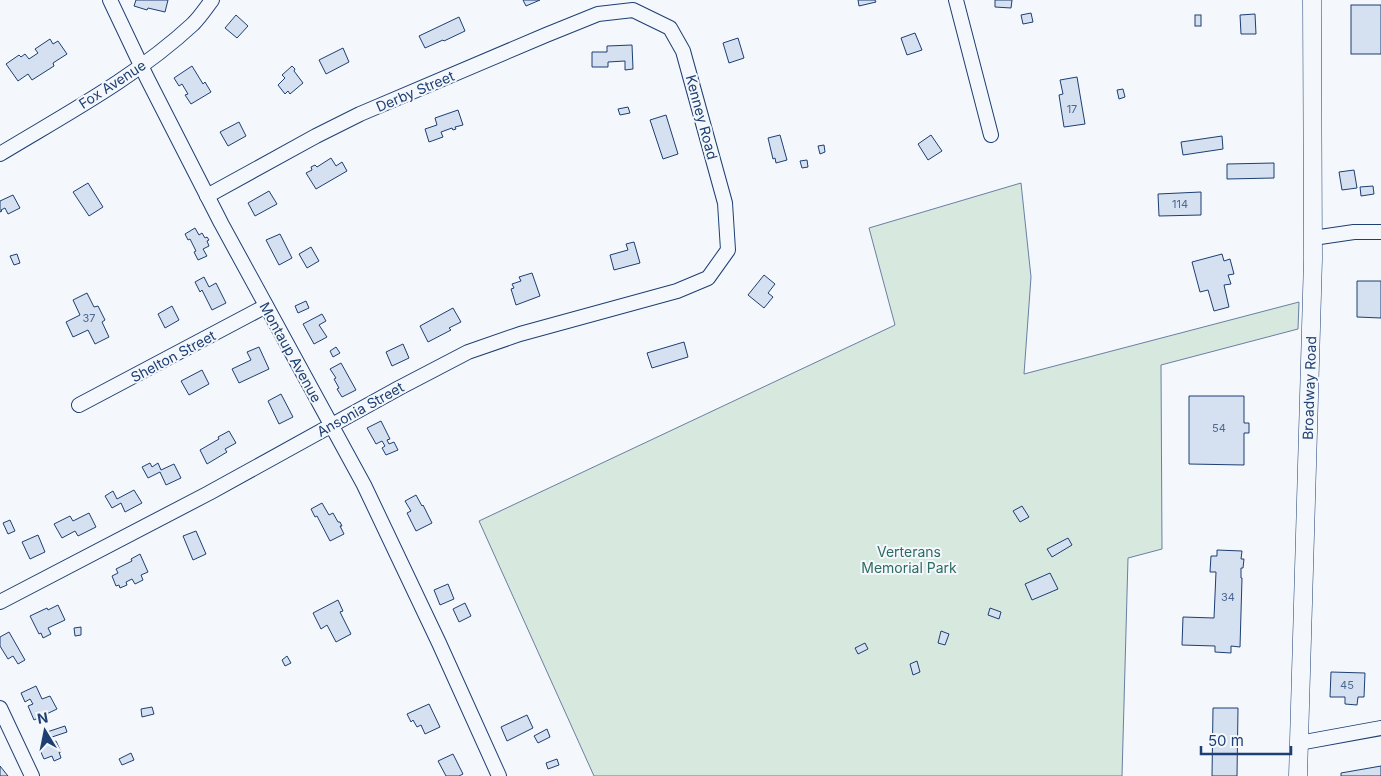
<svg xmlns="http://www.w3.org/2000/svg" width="1381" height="776" viewBox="0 0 1381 776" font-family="Inter,sans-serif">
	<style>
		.green { fill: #d7e8df; stroke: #687fa3 }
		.building { fill: #d5e0f0; stroke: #1d3f73 }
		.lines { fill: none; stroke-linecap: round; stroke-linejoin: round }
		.minor-casing { stroke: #1d3f73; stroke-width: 16 }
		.major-casing { stroke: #1d3f73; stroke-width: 19 }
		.minor { stroke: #f4f7fb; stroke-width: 14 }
		.major { stroke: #f4f7fb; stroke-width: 18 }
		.labels { text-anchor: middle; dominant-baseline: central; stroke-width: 4; stroke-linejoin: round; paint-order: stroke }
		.number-label { font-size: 11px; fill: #4b6792 }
		.street-label { font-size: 14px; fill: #1d3f73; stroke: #f4f7fb }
		.park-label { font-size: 14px; fill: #2c6c60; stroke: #f4f7fb }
	</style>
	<rect width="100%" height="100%" fill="#f4f7fb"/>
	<path class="green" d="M1021 183 1031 277 1024 374 1299 302 1298 329 1161 365 1162 549 1128 558 1122 776H594L479 521 895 325 869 228Z"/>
	<g class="building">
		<path d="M136 0H168L165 12 148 8 147 10 134 6Z"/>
		<path d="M523 0H540L526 6Z"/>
		<path d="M858 0H875L876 2 859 6Z"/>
		<path d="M995 0H1012L1011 8 995 7Z"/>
		<rect x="1351" y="5" width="30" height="49"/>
		<path d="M1031 13 1033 22 1023 24 1021 15Z"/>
		<path d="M1255 14 1256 34H1241L1240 15Z"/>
		<path d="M236 15 248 26 237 38 225 28Z"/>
		<rect x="1195" y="15" width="6" height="11"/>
		<path d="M459 17 465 31 444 41 443 40 425 48 419 36Z"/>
		<path d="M915 33 922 50 907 55 901 38Z"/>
		<path d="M738 38 744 58 729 63 723 43Z"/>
		<path d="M50 39 53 44 58 41 67 54 53 63 54 66 32 80 28 74 18 81 6 64 19 55 21 57 25 54 29 59 38 53 35 49Z"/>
		<path d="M632 45 633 69 625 70V61L608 62V67H592V52H607V46Z"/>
		<path d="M343 48 349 62 326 74 319 60Z"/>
		<path d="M192 66 203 84 205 82 211 92 191 104 185 95 188 94 182 84 179 86 174 78Z"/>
		<path d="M292 66 295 69 294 71 303 83 290 94 288 91 285 94 278 85 285 78 282 75Z"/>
		<path d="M1077 77 1085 124 1064 127 1059 95 1063 94 1060 80Z"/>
		<path d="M1123 89 1125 97 1119 99 1117 90Z"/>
		<path d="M628 107 630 113 620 115 618 109Z"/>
		<path d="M458 110 463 125 455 127 456 129 453 130 452 128 441 132 443 137 429 142 425 129 437 125 435 118Z"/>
		<path d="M666 115 678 154 663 159 650 120Z"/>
		<path d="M239 122 246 136 228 146 220 132Z"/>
		<path d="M780 135 787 160 776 163 775 158 773 159 768 138Z"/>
		<path d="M931 135 942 151 928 160 918 144Z"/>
		<path d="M1222 136 1223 149 1183 155 1181 142Z"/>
		<path d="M824 145 825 152 820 154 818 146Z"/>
		<path d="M331 158 336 166 342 162 347 171 316 189 306 173 312 170 311 167 315 165 317 167Z"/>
		<path d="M807 160 808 167 802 168 800 161Z"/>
		<path d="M1274 163V178L1227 179V164Z"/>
		<path d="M1354 170 1357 188 1342 190 1339 172Z"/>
		<path d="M88 183 103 207 89 216 73 192Z"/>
		<path d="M1373 186 1374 194 1361 196 1360 187Z"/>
		<path d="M269 191 277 204 255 216 248 203Z"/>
		<path d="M1201 192V215L1159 216 1158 194Z"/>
		<path d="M13 195 20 208 8 214 5 208 1 210 2 211 0 212V201Z"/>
		<path d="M195 228 199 235 202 233 205 238 207 237 209 240 207 241 209 246 203 249 207 256 198 260 194 252 196 251 190 239 188 240 185 234Z"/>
		<path d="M280 234 292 258 279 265 266 240Z"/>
		<path d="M634 242 640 263 614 270 610 255 628 250 626 244Z"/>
		<path d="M311 247 319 261 307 268 299 254Z"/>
		<path d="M17 254 20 263 14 265 10 256Z"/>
		<path d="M1222 254 1224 261 1230 259 1234 274 1228 275 1231 284 1224 285 1229 307 1214 311 1208 290 1200 292 1192 262Z"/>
		<path d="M532 273 540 296 516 305 511 289 514 288 512 284 521 281 519 277Z"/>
		<path d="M764 275 775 284 768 293 773 297 764 308 748 295Z"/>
		<path d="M204 277 209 287 216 283 226 303 212 310 202 290 200 292 195 282Z"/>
		<path d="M1357 281H1381V318L1357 317Z"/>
		<path d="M87 293 94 307 98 306 105 320 102 322 109 337 95 344 88 330 73 337 66 322 80 315 73 300Z"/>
		<path d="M306 301 309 308 298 313 295 306Z"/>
		<path d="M172 306 179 320 165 328 158 314Z"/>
		<path d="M453 308 461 322 449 328 451 330 428 342 420 326Z"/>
		<path d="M322 314 326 321 319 325 327 337 314 344 303 324Z"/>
		<path d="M684 342 688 357 652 368 647 353Z"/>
		<path d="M403 344 409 358 392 366 386 352Z"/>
		<path d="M259 347 269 369 239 383 232 369 251 360 247 352Z"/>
		<path d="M336 347 340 353 333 357 330 351Z"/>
		<path d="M341 363 356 390 342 397 337 389 339 388 334 379 336 378 330 369Z"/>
		<path d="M202 370 209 384 189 395 181 381Z"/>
		<path d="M281 394 293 417 279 424 268 401Z"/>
		<path d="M1189 396H1244V423H1249V433H1244V465L1189 464Z"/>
		<path d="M381 421 390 439 387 440 389 444 394 442 398 450 386 455 382 448 385 446 382 441 376 444 367 428Z"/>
		<path d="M229 431 236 443 225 449 227 452 207 464 200 450 219 439 218 437Z"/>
		<path d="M150 463 152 467 158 463 161 470 174 464 181 478 166 485 160 472 148 478 142 467Z"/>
		<path d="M134 490 142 503 125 512 121 503 112 508 105 496 113 491 117 499Z"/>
		<path d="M416 495 422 506 423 505 432 523 416 531 407 513 411 511 405 501Z"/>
		<path d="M322 503 329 515 333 513 338 522H340L342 526H340L344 534 330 541 317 516 315 517 311 509Z"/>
		<path d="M1022 506 1029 517 1020 522 1013 511Z"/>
		<path d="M89 513 96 527 78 536 75 531 62 538 54 524 70 516 73 521Z"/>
		<path d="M10 520 15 531 8 534 3 523Z"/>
		<path d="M196 531 206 554 193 560 183 536Z"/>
		<path d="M38 535 45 552 30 559 22 542Z"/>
		<path d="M1068 538 1072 545 1052 557 1047 549Z"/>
		<path d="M1217 550 1242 551 1241 559H1244L1243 568H1241V578H1242L1240 647 1231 646V653L1215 652V646L1182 645 1183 617 1214 618 1216 572H1210L1211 556H1217Z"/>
		<path d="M140 554 148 572 141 575 143 580 135 584 132 579 126 582 127 585 120 588 119 585 116 586 112 576 118 573 116 569 132 561 131 559Z"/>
		<path d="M1050 573 1058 589 1032 600 1025 584Z"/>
		<path d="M448 584 454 599 440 605 434 590Z"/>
		<path d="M338 600 343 611 340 612 351 634 336 642 327 625 321 629 313 613Z"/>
		<path d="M465 603 471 616 459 622 453 609Z"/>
		<path d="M58 605 65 620 48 628 51 634 43 638 41 633 39 634 30 616 47 608 48 610Z"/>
		<path d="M990 608 1001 612 999 619 988 615Z"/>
		<path d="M81 627V635L75 636 74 628Z"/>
		<path d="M941 631 949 634 945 645 938 643Z"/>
		<path d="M9 632 25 660 18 664 13 656 8 659 0 646V637Z"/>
		<path d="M865 643 868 649 858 654 855 648Z"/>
		<path d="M287 656 291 663 285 666 282 660Z"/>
		<path d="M917 661 920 672 913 675 910 664Z"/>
		<path d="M1331 672 1365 673 1364 697H1358L1357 705 1345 704V697H1330Z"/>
		<path d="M36 686 42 699 50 696 57 709 34 720 28 706 33 704 30 699 25 702 21 693Z"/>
		<path d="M429 704 440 727 425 734 421 725 417 727 413 720 411 722 407 714Z"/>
		<path d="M152 707 154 714 142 717 141 709Z"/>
		<path d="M1213 708H1238L1237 776H1212Z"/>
		<path d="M527 715 533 728 507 741 501 727Z"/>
		<path d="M65 726 67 732 49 738 47 732Z"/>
		<path d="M547 729 550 737 538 743 534 736Z"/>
		<path d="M56 741 61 752H59L61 758 54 761 52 756 44 759 39 748Z"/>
		<path d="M131 753 134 760 122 765 119 759Z"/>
		<path d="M453 754 463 774 459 776H446L438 761Z"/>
		<path d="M557 759 559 765 548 769 546 763Z"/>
		<path d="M0 766 8 776H0Z"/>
		<path d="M1381 766V776H1341V773Z"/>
	</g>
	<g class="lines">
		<defs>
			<g id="minor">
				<path d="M110 0 147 78 221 223 364 485 439 643 499 776"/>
				<path d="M956 0 991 135"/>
				<path d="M0 154C66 114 136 77 193 24 200 17 206 8 212 0"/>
				<path d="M1313 238 1354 232H1381"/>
				<path d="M79 405 266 306"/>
				<path d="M0 602 209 493 399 388 468 352 520 334 677 291 708 278 728 250 725 203 683 51 670 28 633 10 598 14 546 35 360 114 316 136 207 196"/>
				<path d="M0 708 32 776"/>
				<path d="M1299 743 1381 728"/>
			</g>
			<path id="major" d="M1298 776 1313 259 1312 0"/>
		</defs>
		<use href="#minor" class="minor-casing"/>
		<use href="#major" class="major-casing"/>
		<use href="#minor" class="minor"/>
		<use href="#major" class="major"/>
	</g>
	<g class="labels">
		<g class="number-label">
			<text x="1072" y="109">17</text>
			<text x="1180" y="204">114</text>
			<text x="89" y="318">37</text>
			<text x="1219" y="428">54</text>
			<text x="1228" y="597">34</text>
			<text x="1347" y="685">45</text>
		</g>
		<g class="street-label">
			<text transform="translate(112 84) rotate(-33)">Fox Avenue</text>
			<text transform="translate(415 91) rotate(-23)">Derby Street</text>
			<text transform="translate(702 117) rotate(75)">Kenney Road</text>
			<text transform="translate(291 352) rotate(61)">Montaup Avenue</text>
			<text transform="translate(173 356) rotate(-28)">Shelton Street</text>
			<text transform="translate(1309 388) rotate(-88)">Broadway Road</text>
			<text transform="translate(360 409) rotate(-29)">Ansonia Street</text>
		</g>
		<g class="park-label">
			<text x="909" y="551">Verterans<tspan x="909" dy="16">Memorial Park</tspan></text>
		</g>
	</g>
	<g transform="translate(45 731) rotate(350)" stroke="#f4f7fb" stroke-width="4" paint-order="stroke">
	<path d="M0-4L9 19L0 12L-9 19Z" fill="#1d3f73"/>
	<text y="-8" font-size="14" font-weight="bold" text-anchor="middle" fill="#1d3f73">N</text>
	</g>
	<path d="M1201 746v8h90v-8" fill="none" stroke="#1d3f73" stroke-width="2.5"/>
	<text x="1208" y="746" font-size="15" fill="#1d3f73" stroke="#f4f7fb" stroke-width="4" paint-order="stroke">50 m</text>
</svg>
